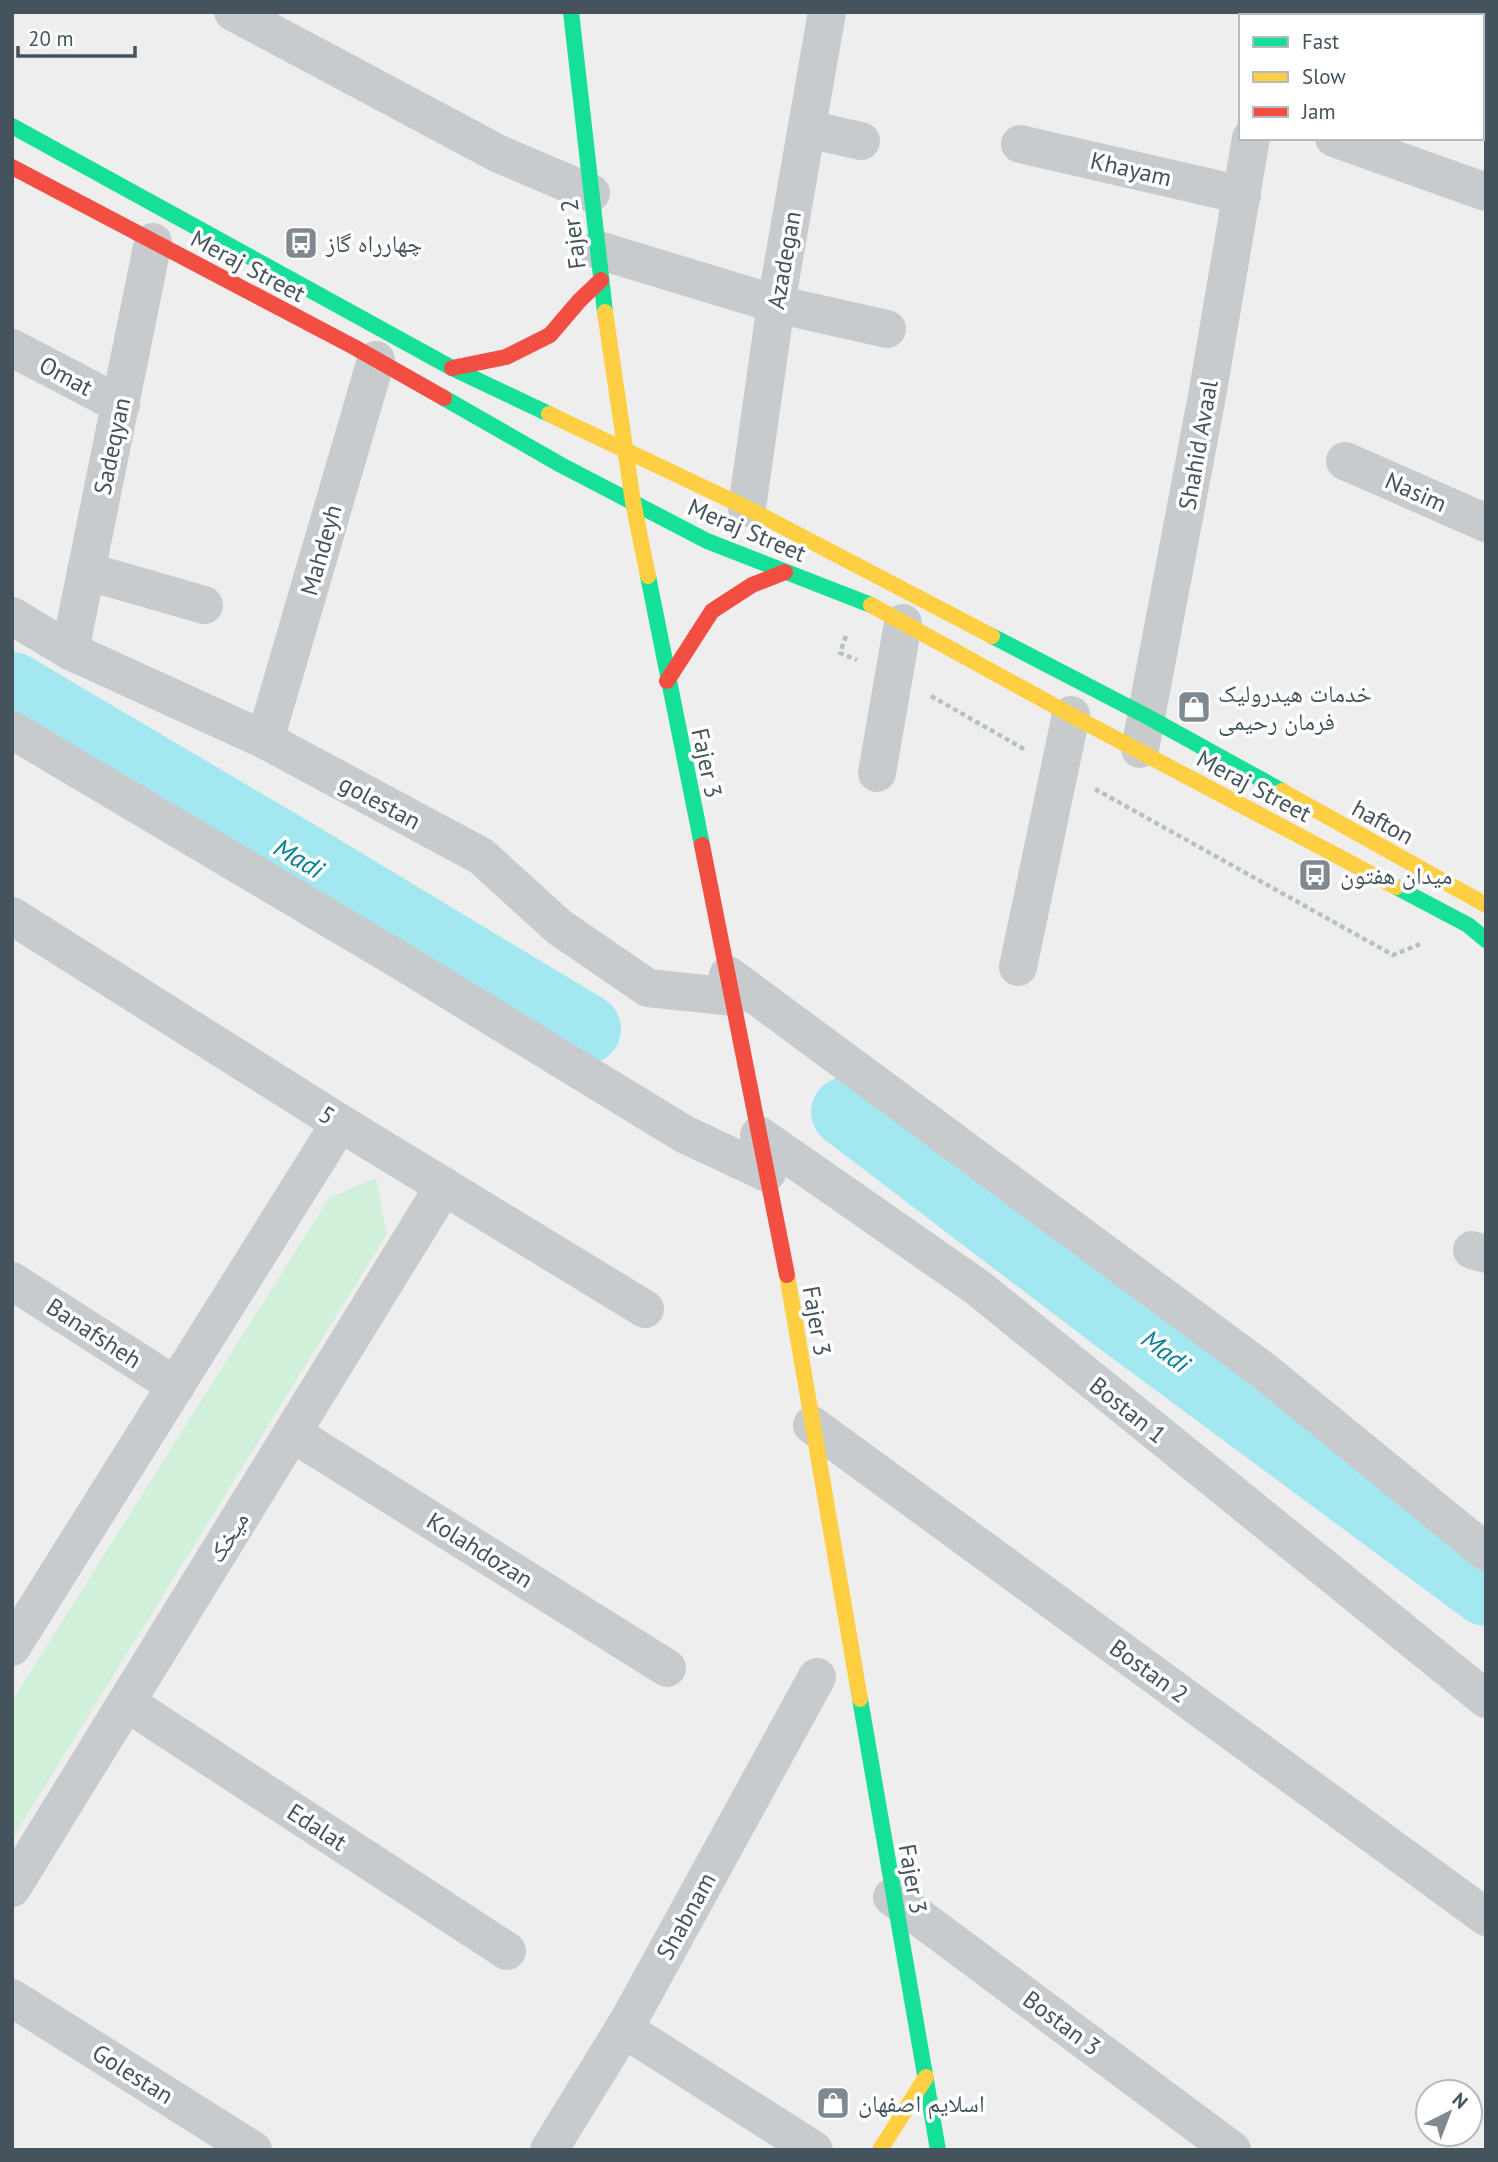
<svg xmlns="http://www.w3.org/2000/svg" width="1498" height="2162" viewBox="0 0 1498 2162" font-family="'PT Sans','Noto Naskh Arabic',sans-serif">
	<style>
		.green { fill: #d1f0da }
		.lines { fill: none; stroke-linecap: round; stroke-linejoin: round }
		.river { stroke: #a3e8f1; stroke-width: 70 }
		.path { stroke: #b5c3be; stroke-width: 4.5; stroke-dasharray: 5 3.5; stroke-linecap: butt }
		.street { stroke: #c7cbce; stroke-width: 38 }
		.fast { stroke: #16e098; stroke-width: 16 }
		.slow { stroke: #ffcf43; stroke-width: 16 }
		.jam { stroke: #f24e42; stroke-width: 16 }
		.labels { text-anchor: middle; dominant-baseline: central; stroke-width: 7; stroke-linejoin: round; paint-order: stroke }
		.street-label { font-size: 24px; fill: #44535c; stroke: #fff }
		.poi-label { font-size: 24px; fill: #44535c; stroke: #fff; text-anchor: start }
		.water-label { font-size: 26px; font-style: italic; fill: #058292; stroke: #fff }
	</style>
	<rect width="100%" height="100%" fill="#efeeee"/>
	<path class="green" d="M376 1178 387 1234 12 1839V1701L329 1198Z"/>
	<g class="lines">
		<g class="river">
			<path d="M12 687 292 852 586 1029"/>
			<path d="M846 1112 1118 1319 1486 1591"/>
		</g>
		<g class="path">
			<path d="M846 636 840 653 857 660"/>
			<path d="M931 696 1024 749"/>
			<path d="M1095 789 1393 955 1420 944"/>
		</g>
		<g class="street">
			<path d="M233 12 499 154 591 193"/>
			<path d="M1272 16 1273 12"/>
			<path d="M807 129 861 141"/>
			<path d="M1334 138 1486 192"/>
			<path d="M1020 144 1242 195"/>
			<path d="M598 250 776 304 887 329"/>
			<path d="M12 348 121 405"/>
			<path d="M1345 461 1486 523"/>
			<path d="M747 508 776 304 827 12"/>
			<path d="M86 571 204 605"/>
			<path d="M12 616 70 651 265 740 481 856 559 927 648 988 733 997"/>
			<path d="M70 651 153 242"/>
			<path d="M12 730 401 961 684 1134 767 1173"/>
			<path d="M265 740 376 360"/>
			<path d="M1140 749 1207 396 1251 138"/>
			<path d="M877 773 903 623"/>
			<path d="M12 916 340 1123 645 1309"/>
			<path d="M1018 967 1071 715"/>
			<path d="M728 975 1264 1371 1486 1552"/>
			<path d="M759 1135 977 1287 1486 1699"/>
			<path d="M1472 1250 1486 1254"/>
			<path d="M12 1281 176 1386"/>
			<path d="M812 1425 1486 1917"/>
			<path d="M292 1433 667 1668"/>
			<path d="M12 1647 340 1123"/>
			<path d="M127 1703 507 1951"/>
			<path d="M12 1888 444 1186"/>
			<path d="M892 1897 1232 2150"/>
			<path d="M12 1998 253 2150"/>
			<path d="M624 2029 814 2150"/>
			<path d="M549 2150 629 2020 817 1677"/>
		</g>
		<g class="fast">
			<path d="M571 12 605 312"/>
			<path d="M12 126 452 368 549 414"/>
			<path d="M444 398 561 465 707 541 871 605"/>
			<path d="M648 576 702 845"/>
			<path d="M992 636 1148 717 1282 791"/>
			<path d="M1396 887 1468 925 1486 940"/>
			<path d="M860 1699 938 2150"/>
		</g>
		<g class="slow">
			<path d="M605 312 633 502 648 576"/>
			<path d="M549 414 747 508 992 636"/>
			<path d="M871 605 1071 715 1396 887"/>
			<path d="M1282 791 1486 905"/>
			<path d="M787 1275 860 1699"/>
			<path d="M880 2150 926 2077"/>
		</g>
		<g class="jam">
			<path d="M12 167 354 347 444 398"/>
			<path d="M452 368 506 357 550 335 579 301 601 280"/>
			<path d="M667 681 712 611 752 585 785 572"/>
			<path d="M702 845 787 1275"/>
		</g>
	</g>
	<defs>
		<symbol id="bus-square" viewBox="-11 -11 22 22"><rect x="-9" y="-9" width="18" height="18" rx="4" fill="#80898f" stroke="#fff"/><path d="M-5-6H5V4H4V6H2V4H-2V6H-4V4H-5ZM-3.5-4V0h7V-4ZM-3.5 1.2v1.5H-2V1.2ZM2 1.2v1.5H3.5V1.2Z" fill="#fff"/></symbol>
		<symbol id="shop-square" viewBox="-11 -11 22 22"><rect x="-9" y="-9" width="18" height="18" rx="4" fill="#80898f" stroke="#fff"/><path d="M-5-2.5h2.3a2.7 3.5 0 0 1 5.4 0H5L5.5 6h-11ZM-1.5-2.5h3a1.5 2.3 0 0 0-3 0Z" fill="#fff"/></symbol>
	</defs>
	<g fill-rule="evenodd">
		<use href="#bus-square" x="282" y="224" width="38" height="38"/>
		<use href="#shop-square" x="1175" y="688" width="38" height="38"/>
		<use href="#bus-square" x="1296" y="856" width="38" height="38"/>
		<use href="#shop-square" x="814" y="2084" width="38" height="38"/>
	</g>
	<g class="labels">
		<g class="street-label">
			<text transform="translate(1131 169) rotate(13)">Khayam</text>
			<text transform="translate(573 234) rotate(-97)">Fajer 2</text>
			<text transform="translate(784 260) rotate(-80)">Azadegan</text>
			<text transform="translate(248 266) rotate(28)">Meraj Street</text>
			<text transform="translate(66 376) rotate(28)">Omat</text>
			<text transform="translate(1198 445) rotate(-80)">Shahid Avaal</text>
			<text transform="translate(112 446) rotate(-78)">Sadeqyan</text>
			<text transform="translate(1416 492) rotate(24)">Nasim</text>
			<text transform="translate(747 530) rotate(23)">Meraj Street</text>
			<text transform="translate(321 550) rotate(-74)">Mahdeyh</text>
			<text transform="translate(707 763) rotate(78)">Fajer 3</text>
			<text transform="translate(1254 786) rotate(28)">Meraj Street</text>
			<text transform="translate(380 802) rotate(28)">golestan</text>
			<text transform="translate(1383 822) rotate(29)">hafton</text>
			<text transform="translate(327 1115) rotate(32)">5</text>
			<text transform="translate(817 1321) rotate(80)">Fajer 3</text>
			<text transform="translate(94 1333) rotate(33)">Banafsheh</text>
			<text transform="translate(1128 1410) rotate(39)">Bostan 1</text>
			<text transform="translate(228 1537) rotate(-58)">میخک</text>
			<text transform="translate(480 1550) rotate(32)">Kolahdozan</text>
			<text transform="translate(1149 1671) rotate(36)">Bostan 2</text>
			<text transform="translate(317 1827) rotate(33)">Edalat</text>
			<text transform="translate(913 1879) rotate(80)">Fajer 3</text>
			<text transform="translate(686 1916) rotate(-61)">Shabnam</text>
			<text transform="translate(1062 2023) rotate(37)">Bostan 3</text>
			<text transform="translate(133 2074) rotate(32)">Golestan</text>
		</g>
		<g class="poi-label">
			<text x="326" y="243">چهارراه گاز</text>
			<text x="1218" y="693">خدمات هیدرولیک<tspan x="1218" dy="28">فرمان رحیمی</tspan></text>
			<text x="1340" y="875">میدان هفتون</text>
			<text x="858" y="2103">اسلایم اصفهان</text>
		</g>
		<g class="water-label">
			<text transform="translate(299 858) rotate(31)">Madi</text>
			<text transform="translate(1166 1351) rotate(37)">Madi</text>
		</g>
	</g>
	<rect width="1498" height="2162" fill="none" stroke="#44535c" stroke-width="28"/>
	<rect x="1239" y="14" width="245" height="126" fill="#ffffff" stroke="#b4babe" stroke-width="2"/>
	<rect x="1253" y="37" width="35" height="10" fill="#16e098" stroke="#b4babe" stroke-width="2"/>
	<text x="1302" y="49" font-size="21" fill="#44535c">Fast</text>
	<rect x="1253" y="72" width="35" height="10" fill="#ffcf43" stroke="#b4babe" stroke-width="2"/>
	<text x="1302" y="84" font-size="21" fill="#44535c">Slow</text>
	<rect x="1253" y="107" width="35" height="10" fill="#f24e42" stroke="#b4babe" stroke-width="2"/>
	<text x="1302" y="119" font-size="21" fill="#44535c">Jam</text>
	<g transform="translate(1449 2113) rotate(42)"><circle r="33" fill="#ffffff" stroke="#b4babe" stroke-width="2"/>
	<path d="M0-5L12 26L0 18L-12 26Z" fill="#80898f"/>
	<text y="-10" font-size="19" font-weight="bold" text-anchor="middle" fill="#44535c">N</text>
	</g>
	<path d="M18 46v10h117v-10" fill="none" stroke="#44535c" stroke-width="3.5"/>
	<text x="28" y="46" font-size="21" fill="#44535c" stroke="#ffffff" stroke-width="5" paint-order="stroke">20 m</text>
</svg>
